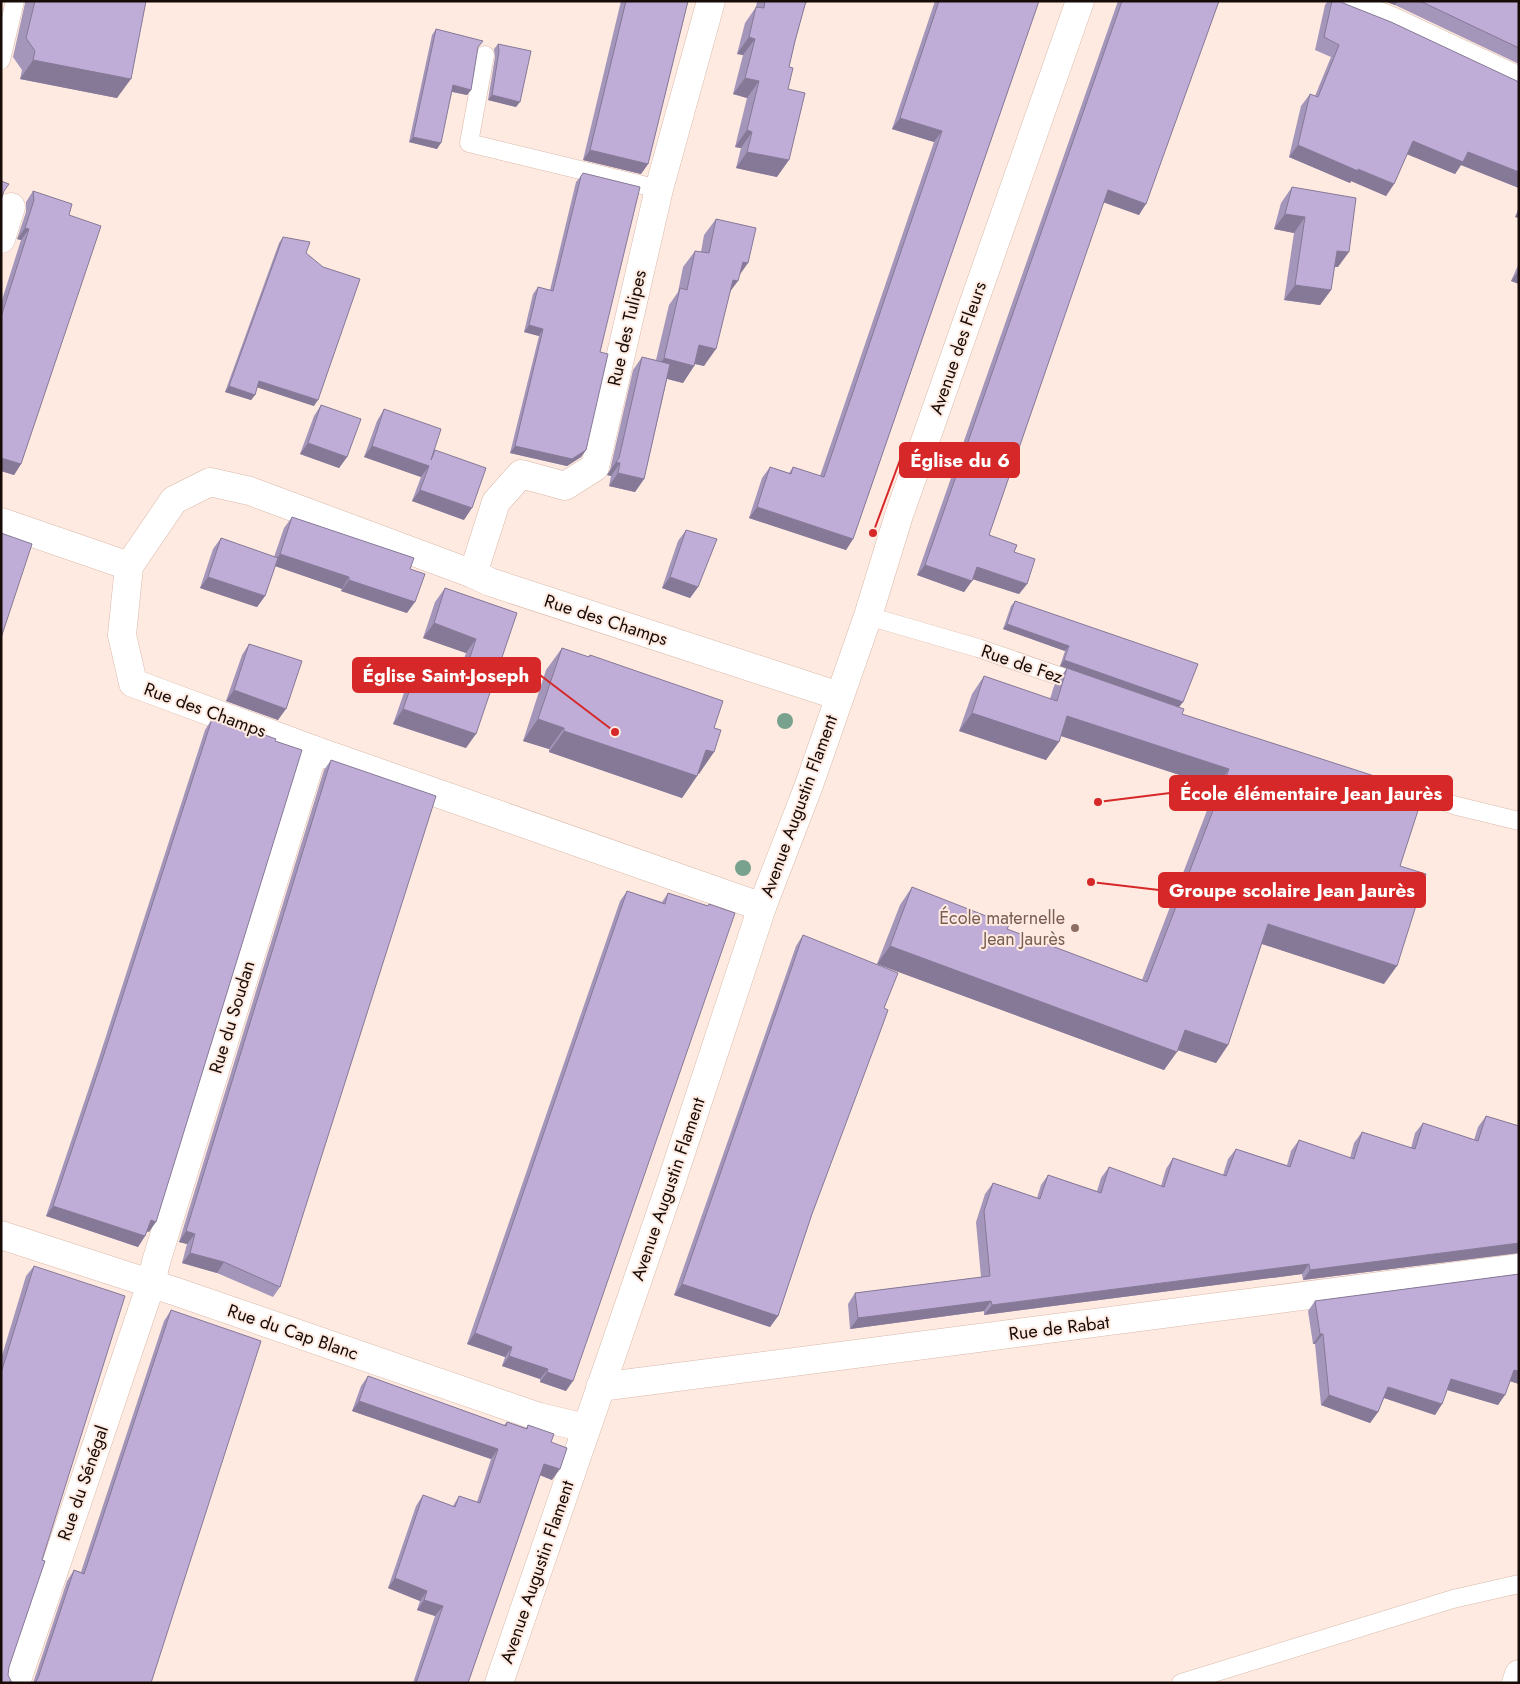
<svg xmlns="http://www.w3.org/2000/svg" width="1520" height="1684" viewBox="0 0 1520 1684" font-family="Jost,sans-serif">
	<style>
		.lines { fill: none; stroke-linecap: round; stroke-linejoin: round }
		.lane-casing { stroke: #dab9aa; stroke-width: 19 }
		.street-casing { stroke: #dab9aa; stroke-width: 29 }
		.secondary-casing { stroke: #dab9aa; stroke-width: 29 }
		.lane { stroke: #fff; stroke-width: 18 }
		.street { stroke: #fff; stroke-width: 28 }
		.secondary { stroke: #fff; stroke-width: 28 }
		.tree { fill: #78a28e }
		.wall { fill: #a495ba }
		.shaded-wall { fill: #867997 }
		.building { fill: #bfadd8; stroke: #867997 }
		.education-dot { fill: #8d6e63; stroke: #feeae0; stroke-width: 2 }
		.labels { text-anchor: middle; dominant-baseline: central; stroke-width: 4; stroke-linejoin: round; paint-order: stroke }
		.street-label { font-size: 18px; fill: #160b07; stroke: #feeae0 }
		.education-label { font-size: 18px; fill: #785e54; stroke: #feeae0; text-anchor: end }
		.leader { fill: none; stroke: #d62828; stroke-width: 2 }
		.callout-dot { fill: #d62828; stroke: #feeae0; stroke-width: 2 }
		.callout { fill: #d62828; stroke: #d62828; stroke-width: 2 }
		.callout-label { font-size: 19px; text-anchor: middle; font-weight: bold; fill: #fff }
	</style>
	<rect width="100%" height="100%" fill="#feeae0"/>
	<g class="lines">
		<defs>
			<g id="lane">
				<path d="M485 55 469 143 659 189"/>
				<path d="M1 60 15 1"/>
				<path d="M868 616 978 648 1082 684"/>
				<path d="M1401 788 1457 806 1519 821"/>
				<path d="M1181 1683 1453 1599 1519 1584"/>
			</g>
			<g id="street">
				<path d="M1340 1 1389 20 1519 81"/>
				<path d="M1 239 11 207"/>
				<path d="M1 522 129 566"/>
				<path d="M473 574 496 502 521 474 565 486 595 467 659 189 711 1"/>
				<path d="M762 907 314 750 133 683 122 635 129 566 174 500 210 482 250 491 473 574 490 582 839 696"/>
				<path d="M1 1235 177 1292 539 1417 586 1428"/>
				<path d="M600 1387 1519 1268"/>
				<path d="M16 1683 151 1284 156 1262 314 750"/>
				<path d="M1516 1683 1519 1674"/>
			</g>
			<path id="secondary" d="M499 1683 672 1180 762 907 809 785 868 616 899 515 1080 1"/>
		</defs>
		<use href="#lane" class="lane-casing"/>
		<use href="#street" class="street-casing"/>
		<use href="#secondary" class="secondary-casing"/>
		<use href="#lane" class="lane"/>
		<use href="#street" class="street"/>
		<use href="#secondary" class="secondary"/>
	</g>
	<g class="tree">
		<circle cx="785" cy="721" r="8"/>
		<circle cx="743" cy="868" r="8"/>
	</g>
	<g class="wall">
		<path d="M25 1H146L117 98 20 79 22 70 13 57 25 3Z"/>
		<path d="M621 1H688L648 164 641 174 583 160Z"/>
		<path d="M757 1H808L805 5 795 41 789 67 788 89 777 177 736 168 741 148 735 147 747 98 733 94 743 55 737 54 745 23 756 7Z"/>
		<path d="M935 1H1039L853 539 846 550 749 518 762 478 770 467 789 473 793 467 820 476 934 142 892 129Z"/>
		<path d="M1118 1H1219L1139 215 1103 202 989 535 1014 552 1027 584 1019 594 973 579 964 592 917 575Z"/>
		<path d="M1328 1H1340L1343 3 1519 82V188L1461 165 1455 174 1407 154 1394 184 1386 196 1351 181 1350 183 1289 157 1301 106 1310 94 1315 96 1331 57 1315 50 1325 5Z"/>
		<path d="M1384 1H1519V64L1395 5Z"/>
		<path d="M436 29 471 90 467 95 452 92 437 149 409 142 432 35Z"/>
		<path d="M498 44 516 107 488 100 495 57 494 49Z"/>
		<path d="M581 176 600 352 586 450 581 457 567 466 510 453 539 336 524 332 533 294 538 287 550 290 576 182Z"/>
		<path d="M1292 187 1338 267H1334L1331 290 1320 305 1284 300 1294 233 1274 229 1281 203Z"/>
		<path d="M33 191 69 215 21 464 14 475 1 471V303L21 240 17 239 26 212V202Z"/>
		<path d="M1519 207V218L1515 217Z"/>
		<path d="M716 219 739 276 730 292 704 366 695 364 694 366 683 383 667 379 644 479 635 492 609 486 611 476 607 475 610 470 633 370 642 357 656 360 669 305 678 292 683 267 695 251 701 252 704 235Z"/>
		<path d="M283 237 306 253 314 406 257 387 255 395 251 400 225 392 279 243Z"/>
		<path d="M1519 263V284L1511 281Z"/>
		<path d="M321 405 347 457 339 468 300 454 314 416Z"/>
		<path d="M384 409 434 451 464 520 412 501 421 477 364 457 377 421Z"/>
		<path d="M292 517 410 569 407 613 341 591 342 589 275 566 265 596 257 607 200 588 213 549 221 538 274 557 284 528Z"/>
		<path d="M686 530 698 587 690 598 662 588 678 541Z"/>
		<path d="M445 588 517 613 466 748 393 724 405 690 415 675 454 688 466 653 423 638 435 602Z"/>
		<path d="M1015 601 1183 702 1179 707 1060 666 1065 651 1003 629 1011 606Z"/>
		<path d="M249 644 278 720 226 701 242 655Z"/>
		<path d="M562 648 588 657 590 655 714 728V752L698 774 697 776 682 798 549 752V749L523 741 546 670Z"/>
		<path d="M1067 668 1182 714 1400 866 1384 984 1262 944 1228 1045 1216 1063 1177 1050 1164 1070 877 964 900 905 912 887 1007 929 1142 980 1216 787 1061 736 1046 760 959 731 972 694 984 676 1050 699 1054 686Z"/>
		<path d="M212 719 221 723 223 720 149 1232 147 1231 145 1236 138 1247 46 1216 96 1067 205 730Z"/>
		<path d="M331 760 280 1287 273 1297 217 1273 182 1263 187 1244 179 1242 324 770Z"/>
		<path d="M627 891 662 902 668 893 708 906 709 904 566 1391 540 1382V1379L502 1366 505 1357 467 1344 620 901Z"/>
		<path d="M803 935 884 1008 812 1214 778 1316 770 1327 674 1295 796 946Z"/>
		<path d="M1486 1116 1519 1126V1253L1303 1280 1302 1274 984 1315V1311L850 1329 848 1304 855 1293 981 1277 976 1222 985 1194 993 1183 1037 1198 1041 1185 1048 1175 1097 1191 1101 1178 1109 1167 1161 1186 1166 1169 1173 1158 1223 1175 1228 1159 1236 1149 1287 1165 1291 1151 1299 1140 1350 1158 1354 1143 1362 1132 1411 1148 1415 1133 1423 1123 1474 1140 1478 1127Z"/>
		<path d="M34 1266 8 1675 1 1683V1359L26 1276Z"/>
		<path d="M1519 1274V1384L1510 1381 1498 1405 1447 1390 1442 1404 1435 1415 1384 1398 1378 1412 1370 1423 1321 1405 1315 1344H1313L1308 1311 1315 1301Z"/>
		<path d="M171 1310 151 1683H33L67 1581 74 1570 81 1572 164 1321Z"/>
		<path d="M368 1376 504 1425 507 1422 526 1428 528 1425 551 1442 552 1480 540 1475 468 1683H413L435 1616 417 1610 420 1601 388 1588 416 1506 423 1495 453 1506 459 1496 477 1502 491 1459 352 1411 361 1386Z"/>
	</g>
	<g class="shaded-wall">
		<path d="M1384 1H1398L1395 5Z"/>
		<path d="M749 37 755 39 743 55 737 54Z"/>
		<path d="M33 60 131 79 117 98 20 79Z"/>
		<path d="M745 78 759 81 747 98 733 94Z"/>
		<path d="M453 85 471 90 467 95 449 91Z"/>
		<path d="M492 95 520 102 516 107 488 100Z"/>
		<path d="M900 118 942 131 934 142 892 129Z"/>
		<path d="M747 130 752 132 741 148 735 147Z"/>
		<path d="M413 137 441 143 437 149 409 142Z"/>
		<path d="M1413 141 1468 152 1519 172V188L1461 165 1455 174 1404 153Z"/>
		<path d="M1298 145 1394 184 1386 196 1351 181 1350 183 1289 157Z"/>
		<path d="M590 150 648 164 641 174 583 160Z"/>
		<path d="M747 152 789 160 777 177 736 168Z"/>
		<path d="M1108 190 1146 204 1139 215 1100 201Z"/>
		<path d="M1519 211V218L1515 217Z"/>
		<path d="M1285 214 1305 217 1294 233 1274 229Z"/>
		<path d="M25 228 29 229 21 240 17 239Z"/>
		<path d="M1337 251 1349 252 1338 267 1326 266Z"/>
		<path d="M743 262 748 263 736 280Z"/>
		<path d="M1519 270V284L1511 281Z"/>
		<path d="M733 280 738 281 726 297Z"/>
		<path d="M1295 285 1331 290 1320 305 1284 300Z"/>
		<path d="M529 325 543 329 539 336 524 332Z"/>
		<path d="M699 345 716 349 704 366 687 362Z"/>
		<path d="M664 358 694 366 683 383 653 375Z"/>
		<path d="M259 381 318 400 314 406 256 387Z"/>
		<path d="M229 386 255 395 251 400 225 392Z"/>
		<path d="M308 443 347 457 339 468 300 454Z"/>
		<path d="M372 446 429 466 421 477 364 457Z"/>
		<path d="M515 446 586 450 581 457 567 466 510 453Z"/>
		<path d="M1 458 21 464 14 475 1 471Z"/>
		<path d="M616 462 620 463 611 476 607 475Z"/>
		<path d="M618 473 644 479 635 492 609 486Z"/>
		<path d="M420 490 472 508 464 520 412 501Z"/>
		<path d="M757 507 853 539 846 550 749 518Z"/>
		<path d="M280 554 349 577 342 589 272 565Z"/>
		<path d="M925 565 972 581 964 592 917 575Z"/>
		<path d="M977 567 1027 584 1019 594 969 578Z"/>
		<path d="M208 577 265 596 257 607 200 588Z"/>
		<path d="M670 577 698 587 690 598 662 588Z"/>
		<path d="M349 580 415 602 407 613 341 591Z"/>
		<path d="M434 623 476 639 466 653 423 638Z"/>
		<path d="M1007 624 1069 646 1065 651 1003 629Z"/>
		<path d="M1064 660 1183 702 1179 707 1060 666Z"/>
		<path d="M234 690 286 709 278 720 226 701Z"/>
		<path d="M403 709 476 734 466 748 393 724Z"/>
		<path d="M972 713 1059 742 1046 760 959 731Z"/>
		<path d="M1067 716 1229 769 1216 787 1055 734Z"/>
		<path d="M538 719 564 728 549 749 523 741Z"/>
		<path d="M564 731 697 776 682 798 549 752Z"/>
		<path d="M706 750 714 752 699 774 691 772Z"/>
		<path d="M1268 924 1397 966 1384 984 1256 942Z"/>
		<path d="M890 946 1177 1052 1164 1070 877 964Z"/>
		<path d="M1185 1030 1228 1045 1216 1063 1172 1048Z"/>
		<path d="M53 1206 145 1236 138 1247 46 1216Z"/>
		<path d="M151 1220 156 1222 149 1232 143 1230Z"/>
		<path d="M186 1231 195 1234 187 1244 179 1242Z"/>
		<path d="M1519 1243V1253L1303 1280 1310 1270Z"/>
		<path d="M190 1253 224 1262 217 1273 182 1263Z"/>
		<path d="M1309 1264 1302 1274 984 1315 992 1305Z"/>
		<path d="M682 1284 778 1316 770 1327 674 1295Z"/>
		<path d="M991 1301 984 1311 850 1329 858 1318Z"/>
		<path d="M475 1333 512 1347 505 1357 467 1344Z"/>
		<path d="M1320 1334H1323L1315 1344H1313Z"/>
		<path d="M509 1356 548 1369 540 1379 502 1366Z"/>
		<path d="M1514 1370 1519 1371V1384L1506 1380Z"/>
		<path d="M547 1372 573 1381 566 1391 540 1382Z"/>
		<path d="M1451 1379 1505 1395 1498 1405 1444 1389Z"/>
		<path d="M1388 1387 1442 1404 1435 1415 1381 1397Z"/>
		<path d="M1329 1395 1378 1412 1370 1423 1321 1405Z"/>
		<path d="M359 1401 498 1449 491 1459 352 1411Z"/>
		<path d="M544 1464 560 1469 552 1480 537 1474Z"/>
		<path d="M395 1578 427 1591 420 1601 388 1588Z"/>
		<path d="M424 1600 443 1606 435 1616 417 1610Z"/>
	</g>
	<g class="building">
		<path d="M35 1H146L131 79 33 60 35 51 26 38Z"/>
		<path d="M626 1H688L648 164 590 150Z"/>
		<path d="M765 1H806L795 41 789 67 793 68 788 89 805 93 789 160 747 152 752 132 747 130 759 81 745 78 755 39 749 37 756 7 764 8Z"/>
		<path d="M939 1H1039L853 539 757 507 770 467 791 474 793 467 824 477 942 131 900 118Z"/>
		<path d="M1122 1H1219L1146 204 1108 190 989 535 1017 545 1014 552 1035 559 1027 584 977 567 972 581 925 565Z"/>
		<path d="M1332 1H1340L1343 3 1391 22 1519 82V172L1468 152 1463 162 1413 141 1394 184 1358 169V171L1298 145 1310 94 1318 97 1339 45 1324 37Z"/>
		<path d="M1420 1H1519V48Z"/>
		<path d="M436 29 483 41 478 47 471 90 453 85 441 143 413 137Z"/>
		<path d="M498 44 531 51 520 102 492 95 499 51Z"/>
		<path d="M583 173 640 187 600 352 608 354 586 450 572 459 515 446 543 329 529 325 538 287 553 291 581 176Z"/>
		<path d="M1 181 9 184 4 191 1 200Z"/>
		<path d="M1292 187 1356 198 1349 252 1337 251 1331 290 1295 285 1305 217 1285 214Z"/>
		<path d="M33 191 72 204 69 215 101 226 21 464 1 458V317L29 229 25 228 34 200Z"/>
		<path d="M716 219 756 228 748 263 743 262 738 281 733 280 716 349 699 345 694 366 664 358 680 288 687 290 695 251 709 253Z"/>
		<path d="M283 237 310 242 306 253 323 267 360 279 318 400 259 381 255 395 229 386Z"/>
		<path d="M642 357 670 364 644 479 618 473 620 463 616 462 619 458Z"/>
		<path d="M321 405 361 419 347 457 308 443Z"/>
		<path d="M384 409 441 429 431 460 435 450 486 468 472 508 420 490 429 466 372 446Z"/>
		<path d="M292 517 414 558 410 569 425 574 415 602 349 580V577L280 554Z"/>
		<path d="M686 530 717 539 698 587 670 577Z"/>
		<path d="M1 533 32 544 1 638Z"/>
		<path d="M221 538 278 558 265 596 208 577Z"/>
		<path d="M445 588 517 613 476 734 403 709 415 675 459 690 476 639 434 623Z"/>
		<path d="M1015 601 1198 664 1183 702 1064 660 1069 646 1007 624Z"/>
		<path d="M249 644 302 661 286 709 234 690Z"/>
		<path d="M562 648 589 657 590 655 723 701 714 728 721 730 714 752 706 750 697 776 564 731V728L538 719Z"/>
		<path d="M1067 668 1184 709 1182 714 1424 792 1400 866 1426 874 1397 966 1268 924 1228 1045 1185 1030 1177 1052 890 946 912 887 1009 925 1007 929 1147 982 1229 769 1067 716 1059 742 972 713 984 676 1057 701Z"/>
		<path d="M212 719 222 723 223 720 276 739 275 741 302 750 156 1222 151 1220 145 1236 53 1206 103 1057Z"/>
		<path d="M331 760 436 796 280 1287 224 1262 190 1253 195 1234 186 1231Z"/>
		<path d="M627 891 665 904 668 893 708 906 709 904 735 913 573 1381 547 1372 548 1369 509 1356 512 1347 475 1333Z"/>
		<path d="M803 935 898 973 884 1008 888 1010 883 1024 812 1214 778 1316 682 1284Z"/>
		<path d="M1486 1116 1519 1126V1243L1310 1270 1309 1264 992 1305 991 1301 858 1318 855 1293 990 1276 984 1211 993 1183 1040 1199 1048 1175 1101 1193 1109 1167 1164 1187 1173 1158 1226 1176 1236 1149 1290 1167 1299 1140 1354 1159 1362 1132 1415 1149 1423 1123 1478 1141Z"/>
		<path d="M34 1266 125 1296 42 1560 45 1561 9 1667 8 1675 12 1683H1V1373Z"/>
		<path d="M1519 1274V1371L1514 1370 1505 1395 1451 1379 1442 1404 1388 1387 1378 1412 1329 1395 1323 1334H1320L1315 1301Z"/>
		<path d="M171 1310 261 1341 151 1683H35L38 1678 74 1570 84 1574Z"/>
		<path d="M368 1376 506 1426 507 1422 527 1429 528 1425 554 1434 551 1442 567 1448 560 1469 544 1464 468 1683H416L443 1606 424 1600 427 1591 395 1578 423 1495 455 1507 459 1496 480 1503 498 1449 359 1401Z"/>
	</g>
	<circle class="education-dot" cx="1075" cy="928" r="5"/>
	<g class="labels">
		<g class="street-label">
			<text transform="translate(627 328) rotate(-77)">Rue des Tulipes</text>
			<text transform="translate(958 348) rotate(-71)">Avenue des Fleurs</text>
			<text transform="translate(606 620) rotate(18)">Rue des Champs</text>
			<text transform="translate(1022 664) rotate(19)">Rue de Fez</text>
			<text transform="translate(205 710) rotate(20)">Rue des Champs</text>
			<text transform="translate(799 806) rotate(-70)">Avenue Augustin Flament</text>
			<text transform="translate(232 1017) rotate(-73)">Rue du Soudan</text>
			<text transform="translate(668 1189) rotate(-71)">Avenue Augustin Flament</text>
			<text transform="translate(1059 1328) rotate(-7)">Rue de Rabat</text>
			<text transform="translate(293 1332) rotate(19)">Rue du Cap Blanc</text>
			<text transform="translate(83 1483) rotate(-71)">Rue du Sénégal</text>
			<text transform="translate(537 1572) rotate(-71)">Avenue Augustin Flament</text>
		</g>
		<g class="education-label">
			<text x="1065" y="918">École maternelle<tspan x="1065" dy="21">Jean Jaurès</tspan></text>
		</g>
	</g>
	<path class="leader" d="M873 533L900 460M615 732L540 675M1098 802L1170 793M1091 882L1159 890"/>
	<g class="callout-dot">
		<circle cx="873" cy="533" r="5"/>
		<circle cx="615" cy="732" r="5"/>
		<circle cx="1098" cy="802" r="5"/>
		<circle cx="1091" cy="882" r="5"/>
	</g>
	<g class="callout">
		<rect x="900" y="443" width="119" height="34" rx="5"/>
		<rect x="353" y="658" width="187" height="34" rx="5"/>
		<rect x="1170" y="776" width="282" height="34" rx="5"/>
		<rect x="1159" y="873" width="266" height="34" rx="5"/>
	</g>
	<g class="callout-label">
		<text x="960" y="467">Église du 6</text>
		<text x="446" y="682">Église Saint-Joseph</text>
		<text x="1311" y="800">École élémentaire Jean Jaurès</text>
		<text x="1292" y="897">Groupe scolaire Jean Jaurès</text>
	</g>
	<rect width="1520" height="1684" fill="none" stroke="#160b07" stroke-width="5"/>
</svg>
